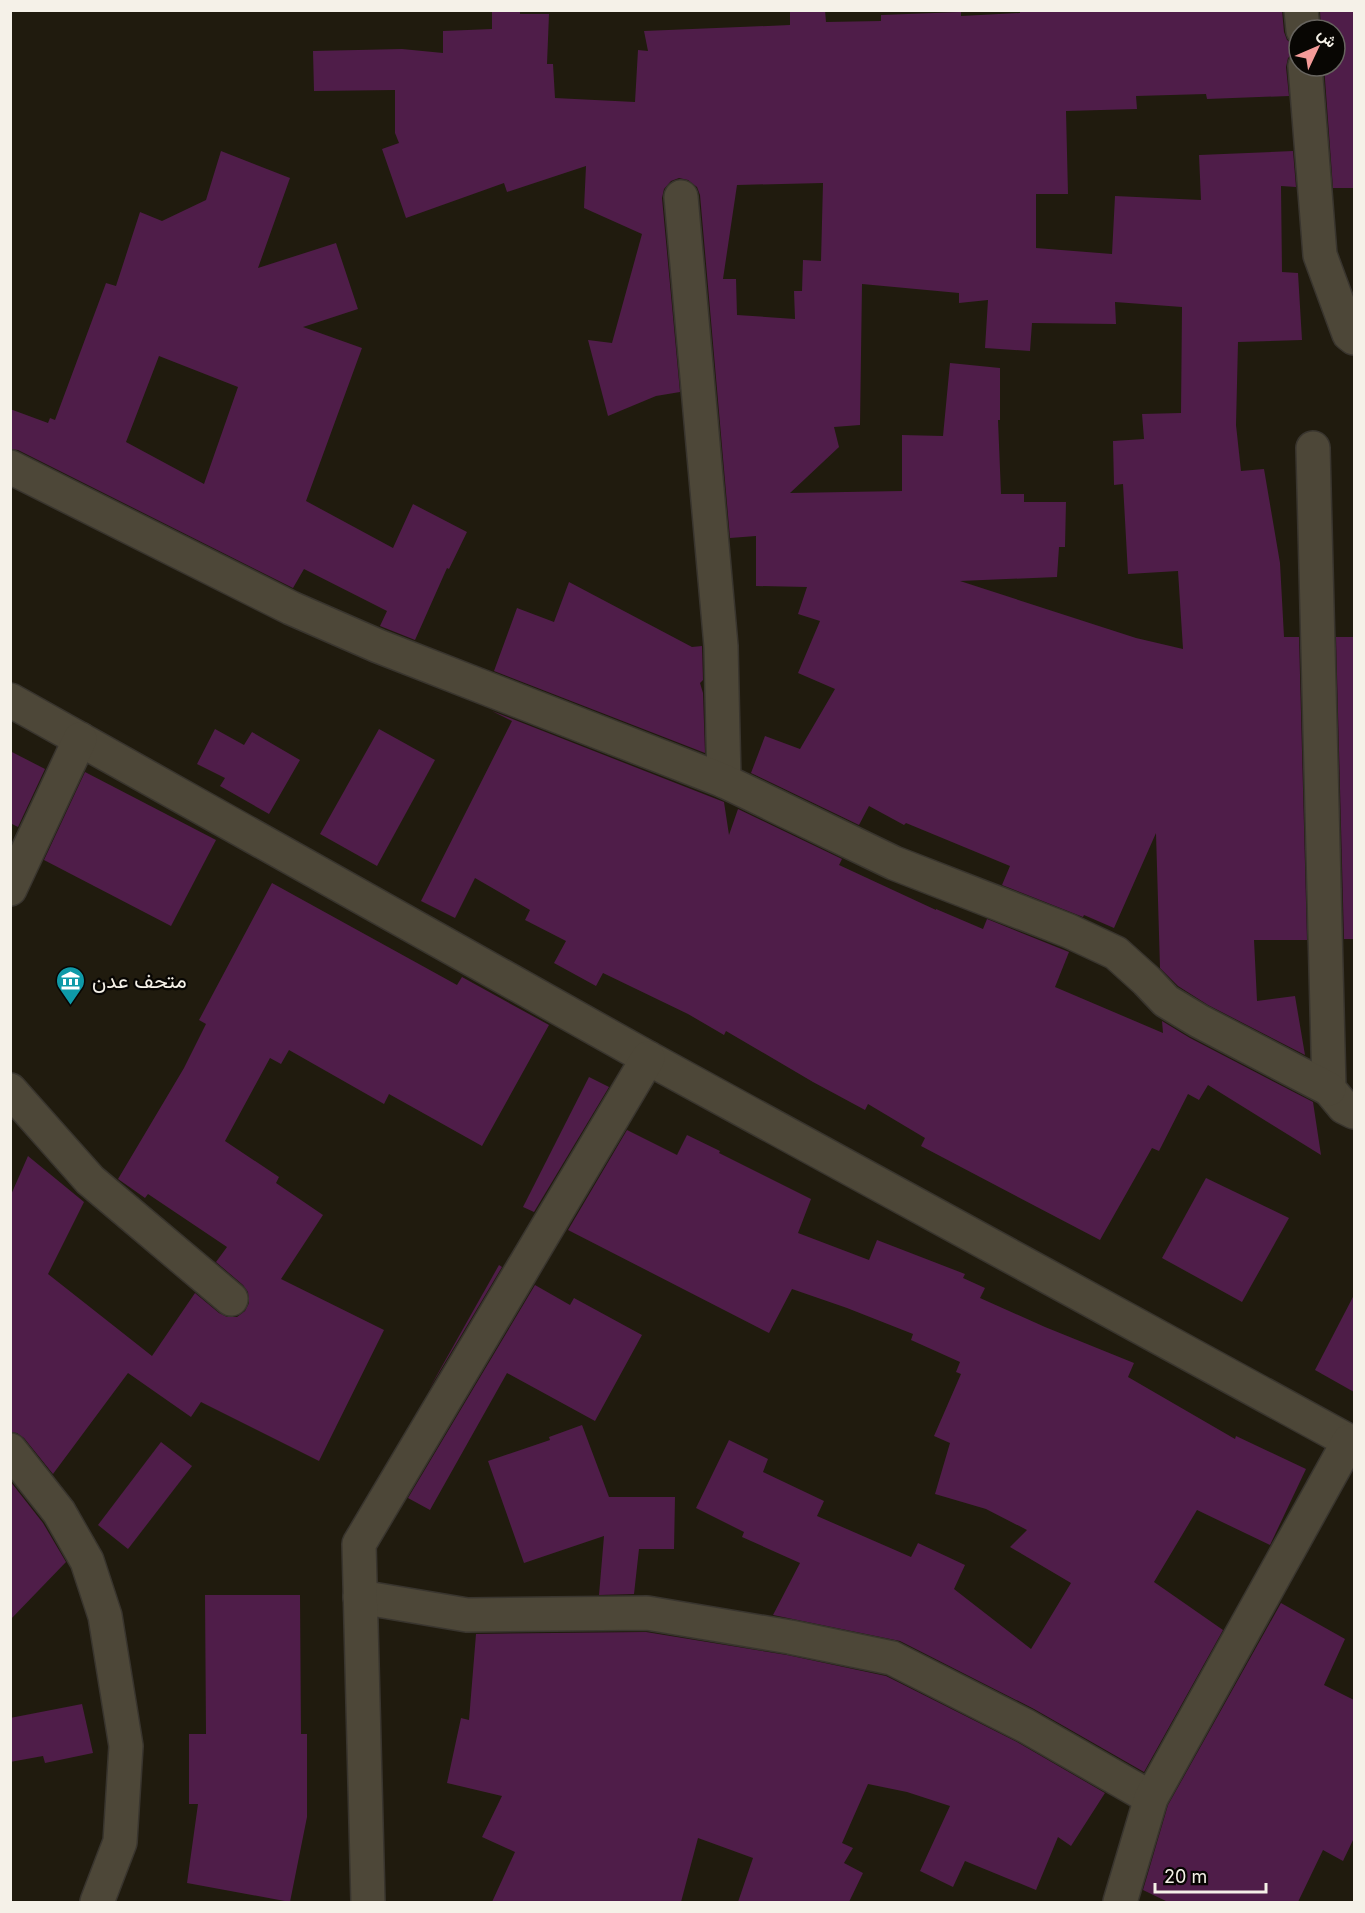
<svg xmlns="http://www.w3.org/2000/svg" width="1365" height="1913" viewBox="0 0 1365 1913" font-family="Inter,Vazirmatn,sans-serif">
	<style>
		.building { fill: #4f1d49; fill-rule: evenodd }
		.lines { fill: none; stroke-linecap: round; stroke-linejoin: round }
		.minor-casing { stroke: #39352e; stroke-width: 36 }
		.minor { stroke: #4d4738; stroke-width: 33 }
		.labels { text-anchor: middle; dominant-baseline: central; stroke-width: 4.5; stroke-linejoin: round; paint-order: stroke }
		.poi-label { font-size: 21px; fill: #f5f1e8; stroke: #080603; text-anchor: start }
	</style>
	<rect width="100%" height="100%" fill="#201b0e"/>
	<g class="building">
		<path d="M492 10H520V14H549L547 64H553L555 98 635 102 638 50 648 51 644 31 790 25V10H825L826 22 881 21V15L961 12V16L1020 13V10H1282L1284 32 1287 40 1299 48 1288 58 1286 67 1289 96 1207 99 1206 94 1136 96 1137 109 1066 111 1068 194H1036V248L1112 254 1115 196 1201 200 1199 155 1293 151 1296 187 1281 186 1282 272 1298 273 1302 340 1238 342 1236 425 1241 471 1264 469 1280 563 1284 637H1299L1307 940H1254L1257 1001 1295 996 1305 1055 1208 1005 1178 986 1160 968 1156 833 1114 928 1084 915 1083 917 1002 885 1010 866 906 823 904 825 869 806 859 825 751 773 765 736 800 749 835 689 798 673 820 621 798 614 807 587 756 586V536L730 538 700 195 697 187 688 180 679 178 671 181 664 189 662 198 680 392 656 396 608 416 588 340 612 343 642 234 584 208 586 166 507 192 504 183 406 218 382 149 399 143 395 133V90L314 91 313 51 402 49 443 53V31L492 29ZM823 183 821 261 803 260 802 291H794L795 319 737 315 736 279H723L737 185ZM862 284 959 293V303L988 300 985 348 1030 351 1032 323 1116 324 1115 302 1182 307 1181 413 1142 414 1144 439 1113 441 1114 485 1123 484 1128 574 1178 571 1183 649 1136 638 960 581 1057 577 1059 547H1065L1066 502H1024V494H1001L998 420H1000V368L950 363 943 436 902 435V491L790 493 839 447 834 427 860 425Z"/>
		<path d="M1320 10H1354V188H1333L1324 66H1335V30H1321Z"/>
		<path d="M221 151 290 178 258 268 336 243 358 309 303 327 362 348 306 501 393 548 413 504 467 532 449 569 447 568 415 640 380 626 387 611 304 569 293 588 18 450 10 449V409L48 423 50 418 55 420 106 283 116 286 140 212 162 221 206 200ZM159 356 238 387 204 484 126 442Z"/>
		<path d="M569 582 692 647 702 646 703 680 700 683 703 693 705 753 494 671 517 608 554 622Z"/>
		<path d="M1336 637H1354V939H1344Z"/>
		<path d="M492 711 724 802 729 835 738 809 842 859 839 865 936 910V909L983 929 987 919 1069 952 1055 987 1163 1033 1162 1021 1190 1038 1313 1102 1321 1155 1208 1085 1199 1100 1188 1094 1159 1151 1152 1148 1100 1240 921 1146 925 1138 868 1104 865 1110 813 1082 726 1031 724 1035 688 1014 603 973 596 986 554 963 566 941 525 920 530 910 475 878 455 918 421 901 512 721Z"/>
		<path d="M215 729 244 745 252 732 300 760 269 814 220 786 225 778 197 764Z"/>
		<path d="M379 729 435 760 377 866 320 834Z"/>
		<path d="M10 751 45 769 18 827 10 823Z"/>
		<path d="M85 772 216 840 171 926 44 860Z"/>
		<path d="M272 883 457 985 462 977 549 1025 482 1146 389 1094 384 1104 289 1050 281 1064 270 1058 225 1141 279 1177 276 1183 323 1215 281 1279 384 1330 319 1461 201 1402 191 1417 128 1373 53 1474 24 1438 17 1433 10 1432V1197L28 1156 84 1202 48 1274 152 1356 195 1293 219 1313 227 1317H237L245 1311 249 1303 248 1292 243 1285 216 1262 227 1247 148 1194 145 1198 118 1179 184 1068 206 1024 199 1020Z"/>
		<path d="M589 1077 609 1087 534 1212 523 1207Z"/>
		<path d="M627 1130 677 1155 687 1135 720 1151 719 1153 811 1199 798 1233 869 1260 877 1240 965 1274 963 1278 985 1288 980 1298 1045 1327 1134 1363 1128 1377 1235 1439 1236 1436 1306 1469 1270 1545 1197 1510 1154 1582 1223 1630 1144 1772 1034 1709 900 1641 773 1615 800 1563 742 1537 744 1532 696 1508 729 1440 768 1459 763 1472 824 1501 817 1516 911 1557 918 1543 965 1565 954 1589 1031 1649 1071 1583 1010 1547 1027 1530 986 1509 935 1494 950 1443 934 1436 961 1374 956 1372 960 1362 911 1340 913 1334 847 1308 792 1289 769 1333 568 1230Z"/>
		<path d="M1206 1178 1289 1218 1242 1302 1162 1258Z"/>
		<path d="M499 1265 502 1267 428 1391Z"/>
		<path d="M535 1285 570 1305 574 1298 642 1335 595 1421 507 1373 430 1510 408 1498Z"/>
		<path d="M1354 1295V1392L1315 1370Z"/>
		<path d="M582 1425 609 1497H675L674 1549H639L634 1594 599 1595 604 1536 524 1563 488 1461 550 1440 549 1437Z"/>
		<path d="M161 1442 192 1466 128 1549 98 1525Z"/>
		<path d="M10 1481 43 1523 66 1562 10 1620Z"/>
		<path d="M205 1595H300L301 1734H307V1817L290 1902 187 1883 198 1804H189V1734H206Z"/>
		<path d="M1281 1603 1345 1639 1324 1685 1354 1700V1838L1343 1861 1323 1850 1298 1902H1168L1143 1890 1168 1805Z"/>
		<path d="M646 1632 787 1655 886 1676 1017 1742 1105 1793 1071 1846 1058 1837 1036 1890 965 1861 953 1887 920 1871 950 1806 907 1792 868 1784 842 1843 853 1848 844 1863 863 1873 849 1902H738L753 1858 698 1838 681 1902H492L515 1852 482 1837 502 1796 447 1783 461 1718 469 1720 476 1634Z"/>
		<path d="M82 1704 93 1753 45 1763 43 1756 10 1762V1718Z"/>
	</g>
	<g class="lines">
		<defs>
			<g id="minor">
				<path d="M1301 10 1303 30"/>
				<path d="M1305 66 1320 255 1349 334 1354 338"/>
				<path d="M681 197 721 646 724 781"/>
				<path d="M1313 448 1329 1089 1344 1107 1354 1112"/>
				<path d="M10 467 291 608 378 646 724 781 894 863 1069 931 1116 953 1147 981 1166 1001 1199 1021 1329 1089"/>
				<path d="M10 700 648 1058 1354 1444"/>
				<path d="M10 889 80 739"/>
				<path d="M10 1090 90 1180 231 1299"/>
				<path d="M10 1450 59 1512 87 1561 105 1616 126 1746 120 1842 97 1902"/>
				<path d="M360 1597 467 1615 647 1613 790 1637 892 1658 1026 1726 1151 1798"/>
				<path d="M368 1902 359 1544 648 1058"/>
				<path d="M1120 1902 1151 1798 1349 1441"/>
			</g>
		</defs>
		<use href="#minor" class="minor-casing"/>
		<use href="#minor" class="minor"/>
	</g>
	<defs>
		<symbol id="museum-pin" viewBox="-11 -11 22 30"><path d="M0 17L-7.5 6A9.5 9.5 0 1 1 7.5 6Z" fill="#0f9aa8" stroke="#080603"/><path d="M0-6L6-3V-2H-6V-3ZM-5-1h2V3h-2ZM-1-1h2V3h-2ZM3-1h2V3H3ZM-6 4H6V6H-6Z" fill="#fff"/></symbol>
	</defs>
	<g fill-rule="evenodd">
		<use href="#museum-pin" x="54" y="964" width="33" height="45"/>
	</g>
	<g class="labels">
		<g class="poi-label">
			<text x="92" y="980">متحف عدن</text>
		</g>
	</g>
	<rect width="1365" height="1913" fill="none" stroke="#f5f1e8" stroke-width="24"/>
	<g transform="translate(1317 48) rotate(46)"><circle r="28" fill="#080603" stroke="#67645f" stroke-width="1.5"/>
	<path d="M0-4.5L10 22L0 15L-10 22Z" fill="#f59b99"/>
	<text y="-9" font-size="16" font-weight="bold" text-anchor="middle" fill="#f5f1e8">ش</text>
	</g>
	<path d="M1155 1883v9h111v-9" fill="none" stroke="#f5f1e8" stroke-width="3"/>
	<text x="1164" y="1883" font-size="18" fill="#f5f1e8" stroke="#080603" stroke-width="4.5" paint-order="stroke">20 m</text>
</svg>
